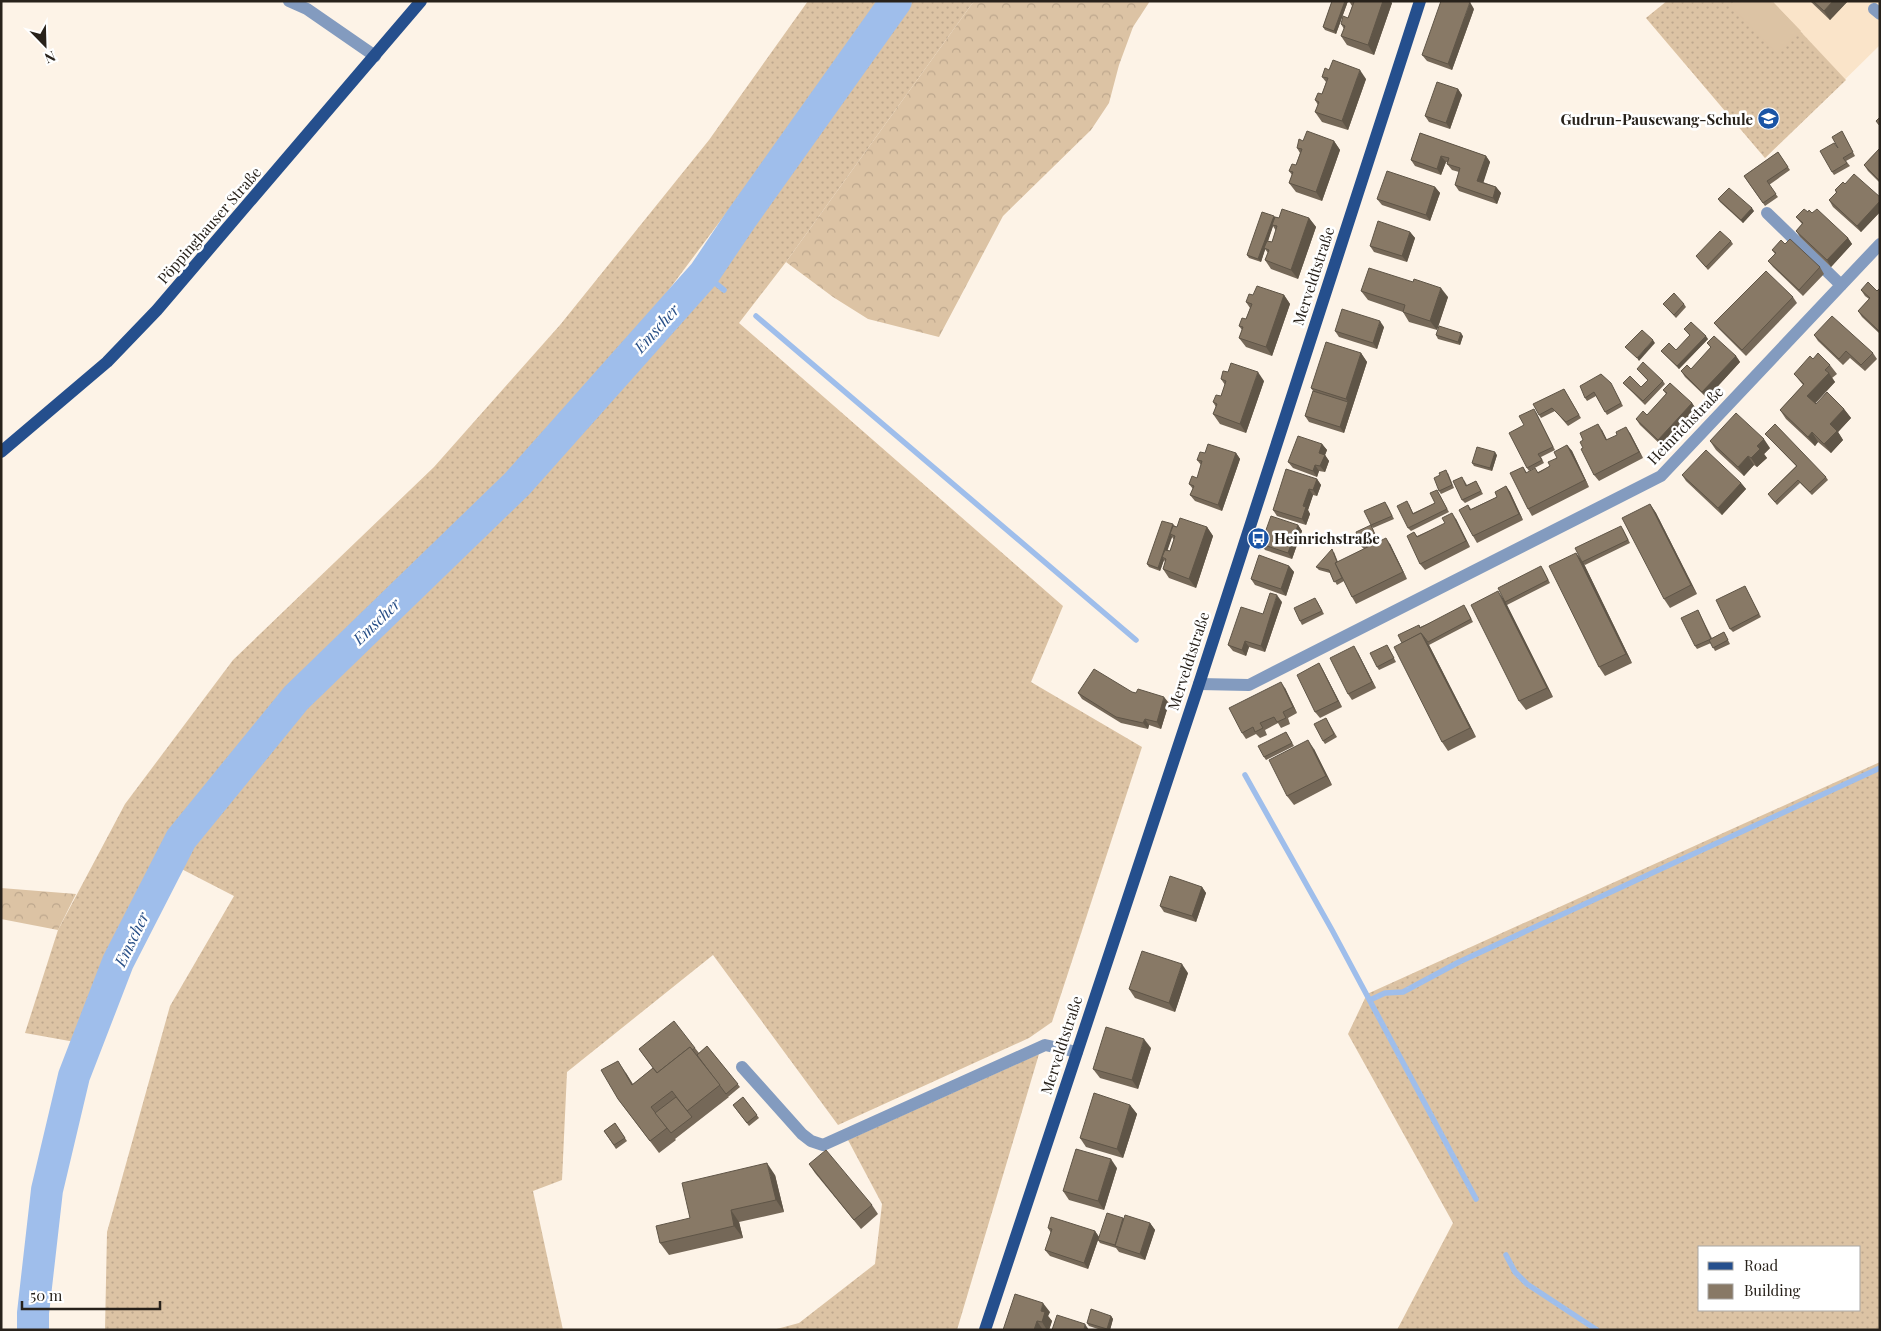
<svg xmlns="http://www.w3.org/2000/svg" width="1881" height="1331" viewBox="0 0 1881 1331" font-family="'Playfair Display',serif">
	<style>
		.built { fill: #fae4c9 }
		.grass { fill: url(#grass-dots); fill-rule: evenodd }
		.forest { fill: url(#forest-crowns) }
		.garden { fill: #dcc3a4 }
		.lines { fill: none; stroke-linecap: round; stroke-linejoin: round }
		.stream { stroke: #9fbeeb; stroke-width: 5.5 }
		.river { stroke: #9fbeeb; stroke-width: 32 }
		.minor { stroke: #839bbf; stroke-width: 12 }
		.major { stroke: #254f8d; stroke-width: 12 }
		.wall { fill: #756858; fill-rule: evenodd }
		.shaded-wall { fill: #5f5547 }
		.building { fill: #887966; stroke: #5f5547 }
		.labels { text-anchor: middle; dominant-baseline: central; stroke-width: 5; stroke-linejoin: round; paint-order: stroke }
		.poi-label { font-size: 15px; font-weight: bold; fill: #28221b; stroke: #fff; text-anchor: end }
		.street-label { font-size: 15px; fill: #28221b; stroke: #fff }
		.water-label { font-size: 16px; font-style: italic; fill: #274e86; stroke: #fff }
	</style>
	<defs>
		<pattern id="grass-dots" width="8" height="8" patternUnits="userSpaceOnUse" patternTransform="scale(1.25)"><rect width="8" height="8" fill="#dcc3a4"/><path d="M2 2h.1M6 6h.1" fill="none" stroke="#bda78d" stroke-width="1.8" stroke-linecap="round"/></pattern>
		<pattern id="forest-crowns" width="20" height="18" patternUnits="userSpaceOnUse" patternTransform="scale(1.25)"><rect width="20" height="18" fill="#dcc3a4"/><path d="M2 6a3 3 0 1 1 6 0M12 15a3 3 0 1 1 6 0" fill="none" stroke="#bda78d"/></pattern>
	</defs>
	<rect width="100%" height="100%" fill="#fdf3e7"/>
	<path class="built" d="M1667 1H1880V45L1765 158 1646 18Z"/>
	<g class="grass">
		<path d="M808 1H879L801 113 650 315 506 475 296 682 210 784 170 840 107 957 75 1042 25 1033 58 930 125 804 233 660 434 467 560 325 709 140Z"/>
		<path d="M910 1H974L786 262 739 323 1063 606 1031 682 1142 747 1052 1022 1029 1038 838 1125 713 955 567 1072 562 1180 533 1191 563 1330H105L107 1232 170 1006 234 896 164 860 203 835 248 774 312 701 523 493 625 384 718 272Z"/>
		<path d="M1667 1H1772L1846 80 1765 158 1646 18Z"/>
		<path d="M1880 762V1330H1397L1453 1223 1348 1034 1367 994ZM1860 1247V1310H1700V1247Z"/>
		<path d="M1039 1054 957 1330H773L799 1323 875 1264 882 1204 848 1140Z"/>
	</g>
	<g class="forest">
		<path d="M974 1H1150L1133 27 1119 65 1109 103 1091 130 1003 216 939 337 868 319 833 297 786 262Z"/>
		<path d="M1 888 76 894 58 930 1 919Z"/>
	</g>
	<path class="garden" d="M1734 1H1772L1801 31 1777 54 1730 5Z"/>
	<g class="lines">
		<g class="stream">
			<path d="M704 274 724 290"/>
			<path d="M756 316 1136 640"/>
			<path d="M1245 775 1332 930 1476 1199"/>
			<path d="M1370 1000 1385 993 1403 992 1459 962 1880 768"/>
			<path d="M1506 1255 1515 1272 1527 1284 1597 1330"/>
		</g>
		<path class="river" d="M33 1330V1313L47 1190 74 1076 118 962 181 839 296 698 517 484 704 274 741 219 896 1"/>
		<g class="minor">
			<path d="M289 1 307 9 375 56"/>
			<path d="M1874 9 1880 14"/>
			<path d="M1767 213 1841 285"/>
			<path d="M1199 684 1249 685 1661 476 1880 244"/>
			<path d="M742 1067 802 1134 811 1141 823 1145 1045 1045 1077 1052"/>
		</g>
		<g class="major">
			<path d="M1 452 107 362 157 310 421 1"/>
			<path d="M985 1330 1199 684 1420 1"/>
		</g>
	</g>
	<g class="wall">
		<path d="M1332 1H1348L1336 34 1325 30 1323 27Z"/>
		<path d="M1349 1 1392 3 1374 55 1347 45 1341 36 1344 29 1341 24 1348 18 1352 6Z"/>
		<path d="M1810 1H1848L1830 20Z"/>
		<path d="M1474 9 1452 70 1427 61 1422 55Z"/>
		<path d="M1329 70 1366 79 1348 130 1322 122 1315 112 1318 105 1315 100 1322 94 1326 82 1322 77Z"/>
		<path d="M1458 89 1462 95 1450 129 1429 122 1425 116Z"/>
		<path d="M1842 131 1855 156 1846 161 1850 166 1834 175 1832 172 1838 148Z"/>
		<path d="M1420 133 1486 156 1490 162 1483 182 1496 187 1501 193 1497 204 1459 191 1455 185 1459 172 1452 170 1447 164 1448 163 1446 162 1441 175 1415 166 1411 160Z"/>
		<path d="M1303 141H1334L1340 150 1322 201 1296 192 1289 183 1292 175 1289 171 1296 165 1300 153 1297 148Z"/>
		<path d="M1880 148V183L1868 171 1864 165Z"/>
		<path d="M1778 152 1790 170 1769 185 1778 197 1765 206 1744 176Z"/>
		<path d="M1845 184 1880 197V212L1861 232 1833 207 1829 200 1836 193 1835 190Z"/>
		<path d="M1435 187 1440 193 1430 221 1382 205 1377 199Z"/>
		<path d="M1718 199 1754 211 1743 223 1720 202Z"/>
		<path d="M1808 212 1812 213 1848 238 1852 244 1831 267 1800 237 1796 231 1802 224 1796 217Z"/>
		<path d="M1274 216 1275 217 1279 218H1309L1316 227 1298 279 1271 269 1265 260 1268 253 1265 249 1261 262 1249 258 1247 255ZM1273 226 1276 231 1272 242 1268 241Z"/>
		<path d="M1410 232 1415 238 1407 262 1374 252 1370 246Z"/>
		<path d="M1731 241 1733 244 1708 270 1696 256Z"/>
		<path d="M1785 244 1820 267 1824 274 1803 296 1773 267 1768 261 1775 254 1772 250Z"/>
		<path d="M1880 288V334L1862 317 1858 311 1869 299 1865 296 1861 290 1877 291Z"/>
		<path d="M1361 291 1448 297 1437 330 1409 322 1403 312 1368 300Z"/>
		<path d="M1253 295H1284L1290 304 1272 356 1246 347 1239 338 1242 330 1239 326 1246 319 1250 308 1246 302Z"/>
		<path d="M1793 297 1797 303 1746 356 1719 329 1714 323Z"/>
		<path d="M1663 304H1684L1686 307 1676 318Z"/>
		<path d="M1384 327 1377 349 1339 337 1335 331Z"/>
		<path d="M1684 329 1708 339 1679 369 1661 351 1676 350 1690 336Z"/>
		<path d="M1436 335 1463 336 1460 345 1438 339Z"/>
		<path d="M1814 335 1873 353 1877 359 1865 371 1850 358 1843 365 1818 341Z"/>
		<path d="M1707 343 1736 356 1740 362 1707 398 1685 377 1681 371 1691 369 1711 348Z"/>
		<path d="M1361 353 1367 362 1344 433 1309 422 1305 416 1313 391 1311 388Z"/>
		<path d="M1813 359 1830 365 1837 374 1832 378 1835 382 1815 404 1844 409 1851 418 1838 432 1843 440 1831 453 1818 442 1815 446 1786 419 1780 410 1803 385 1794 374Z"/>
		<path d="M1637 369 1663 381 1665 384 1645 405 1623 383 1641 387 1648 381Z"/>
		<path d="M1228 372 1264 381 1246 433 1220 424 1213 414 1216 407 1213 402 1221 396 1225 385 1221 379Z"/>
		<path d="M1601 374 1613 387 1623 406 1607 415 1596 396 1587 401 1585 398Z"/>
		<path d="M1564 389 1581 418 1568 426 1555 411 1541 418 1539 415Z"/>
		<path d="M1663 390 1692 403 1696 409 1662 446 1640 425 1636 419 1647 415 1666 394Z"/>
		<path d="M1536 412 1555 450 1541 457 1544 463 1529 471 1527 468 1524 425Z"/>
		<path d="M1602 430 1607 440 1630 433 1643 458 1599 481 1594 475 1583 448Z"/>
		<path d="M1765 434 1826 477 1828 480 1812 495 1800 483 1777 505 1768 494 1796 466Z"/>
		<path d="M1710 441 1770 448 1764 454 1767 458 1757 467 1754 465 1744 476 1716 450Z"/>
		<path d="M1322 444 1327 450 1325 455 1329 461 1325 472 1319 471 1317 477 1293 468 1288 462Z"/>
		<path d="M1567 445 1572 451 1589 487 1532 516 1528 509 1523 467 1527 473 1538 472 1550 466Z"/>
		<path d="M1205 453H1236L1240 459 1222 511 1195 501 1190 495 1193 489 1189 484 1197 478 1201 465 1197 460Z"/>
		<path d="M1497 455 1492 471 1474 466 1472 463Z"/>
		<path d="M1448 473 1454 488 1441 494 1439 491 1440 475Z"/>
		<path d="M1682 475 1741 483 1746 489 1722 515 1686 481Z"/>
		<path d="M1317 479 1321 485 1317 496 1313 495 1308 510 1310 514 1306 525 1277 516 1273 510Z"/>
		<path d="M1464 480 1467 485 1476 481 1483 494 1465 503 1462 500Z"/>
		<path d="M1506 486 1510 492 1523 520 1477 543 1473 536 1468 505 1471 509 1497 497Z"/>
		<path d="M1437 490 1449 512 1411 531 1408 528 1409 504 1413 513 1435 503Z"/>
		<path d="M1650 504 1656 513 1697 594 1670 608 1664 599Z"/>
		<path d="M1387 505 1394 519 1373 528 1371 525Z"/>
		<path d="M1456 519 1470 547 1425 570 1420 564 1414 532 1417 536Z"/>
		<path d="M1173 524 1175 526 1177 527H1207L1213 536 1196 588 1169 578 1163 569 1165 562 1164 560 1160 571 1149 567 1147 564ZM1172 537 1174 540 1170 551 1167 550Z"/>
		<path d="M1298 525 1302 531 1292 559 1265 550 1261 544Z"/>
		<path d="M1371 525 1379 542 1390 544 1407 579 1356 604 1352 597 1344 581 1337 585 1330 573 1319 570 1316 567 1334 552 1338 562 1364 549 1362 547Z"/>
		<path d="M1623 529 1630 543 1585 565 1584 564 1632 663 1605 676 1599 667 1576 553 1581 560Z"/>
		<path d="M1289 566 1294 572 1286 596 1255 585 1251 579Z"/>
		<path d="M1543 569 1550 583 1507 605 1553 697 1526 710 1519 701 1503 598Z"/>
		<path d="M1745 586 1761 617 1733 632 1730 629Z"/>
		<path d="M1317 601 1324 614 1302 625 1300 621Z"/>
		<path d="M1282 602 1265 652 1249 647 1246 656 1233 651 1228 645 1263 614Z"/>
		<path d="M1466 608 1473 622 1429 645 1476 737 1448 751 1442 742 1402 643 1419 625 1420 627Z"/>
		<path d="M1698 610 1712 638 1724 632 1730 644 1715 651 1711 643 1697 649 1695 646Z"/>
		<path d="M1387 645 1396 662 1379 670 1377 667Z"/>
		<path d="M1358 653 1376 688 1352 700 1348 694Z"/>
		<path d="M1319 663 1323 670 1342 707 1320 718 1315 712Z"/>
		<path d="M1285 688 1297 713 1288 718 1290 724 1281 728 1278 723 1265 730 1267 735 1260 738 1256 734 1246 739 1242 733Z"/>
		<path d="M1132 692 1169 703 1161 729 1149 725 1148 729 1121 723 1082 699 1078 693Z"/>
		<path d="M1326 718 1337 737 1325 744 1323 741Z"/>
		<path d="M1286 732 1294 746 1266 760 1264 757Z"/>
		<path d="M1314 749 1332 785 1294 805 1287 796Z"/>
		<path d="M1202 887 1206 893 1196 922 1164 912 1160 906Z"/>
		<path d="M1188 973 1175 1012 1135 998 1129 989Z"/>
		<path d="M707 1046 740 1087 728 1097H729L675 1139 676 1140 659 1153 618 1099 626 1073 633 1084 653 1068 639 1049 695 1048 699 1053Z"/>
		<path d="M1151 1048 1138 1089 1100 1078 1093 1069Z"/>
		<path d="M743 1097 759 1118 749 1126 733 1105Z"/>
		<path d="M1130 1105 1137 1114 1123 1158 1086 1147 1080 1138Z"/>
		<path d="M615 1123 627 1141 616 1149 604 1131Z"/>
		<path d="M809 1164 872 1205 878 1214 861 1229 815 1173Z"/>
		<path d="M1117 1168 1104 1210 1069 1200 1063 1191Z"/>
		<path d="M775 1175 784 1212 739 1222 743 1238 669 1255 660 1243 690 1218Z"/>
		<path d="M1123 1218 1150 1223 1155 1230 1145 1260 1119 1252 1116 1248 1100 1243 1098 1240 1088 1269 1050 1256 1045 1250 1051 1233 1048 1228 1095 1231 1099 1237Z"/>
		<path d="M1050 1312 1048 1316 1052 1321 1049 1330H1003Z"/>
		<path d="M1111 1316 1113 1319 1110 1330H1101L1089 1326 1087 1323Z"/>
	</g>
	<g class="shaded-wall">
		<path d="M1345 1H1348L1336 34 1334 31Z"/>
		<path d="M1383 1H1391L1392 3 1374 55 1368 45Z"/>
		<path d="M1833 1H1848L1830 20 1824 11Z"/>
		<path d="M1470 2 1474 9 1452 70 1448 64Z"/>
		<path d="M1360 70 1366 79 1348 130 1342 121Z"/>
		<path d="M1458 89 1462 95 1450 129 1446 123Z"/>
		<path d="M1334 141 1340 150 1322 201 1316 192Z"/>
		<path d="M1441 156 1446 162 1441 175 1437 169Z"/>
		<path d="M1486 156 1490 162 1482 187 1477 181Z"/>
		<path d="M1435 187 1440 193 1430 221 1426 215Z"/>
		<path d="M1496 187 1501 193 1497 204 1493 198Z"/>
		<path d="M1880 201V212L1861 232 1857 226Z"/>
		<path d="M1752 208 1754 211 1743 223 1741 220Z"/>
		<path d="M1274 216 1276 219 1272 225 1273 226 1261 262 1258 259Z"/>
		<path d="M1309 218 1316 227 1298 279 1291 270Z"/>
		<path d="M1410 232 1415 238 1407 262 1402 256Z"/>
		<path d="M1848 238 1852 244 1831 267 1827 260Z"/>
		<path d="M1441 288 1448 297 1437 330 1430 321Z"/>
		<path d="M1284 295 1290 304 1272 356 1266 347Z"/>
		<path d="M1380 321 1384 327 1377 349 1373 343Z"/>
		<path d="M1461 333 1463 336 1460 345 1458 342Z"/>
		<path d="M1706 336 1708 339 1679 369 1677 366Z"/>
		<path d="M1653 340 1655 343 1639 361 1637 358Z"/>
		<path d="M1361 353 1367 362 1344 433 1340 427 1348 402 1346 399Z"/>
		<path d="M1736 356 1740 362 1707 398 1702 392Z"/>
		<path d="M1258 372 1264 381 1246 433 1240 424Z"/>
		<path d="M1829 373 1835 382 1813 405 1807 396Z"/>
		<path d="M1692 403 1696 409 1662 446 1658 440Z"/>
		<path d="M1844 409 1851 418 1838 432 1843 440 1831 453 1824 444 1830 424Z"/>
		<path d="M1598 424 1602 430 1610 446 1606 440Z"/>
		<path d="M1626 427 1630 433 1643 458 1639 452Z"/>
		<path d="M1812 432 1818 442 1815 446 1808 437Z"/>
		<path d="M1764 439 1770 448 1764 454 1767 458 1757 467 1751 458 1757 446Z"/>
		<path d="M1322 444 1327 450 1325 455 1329 461 1325 472 1320 466 1319 453Z"/>
		<path d="M1567 445 1572 451 1589 487 1585 480Z"/>
		<path d="M1495 452 1497 455 1492 471 1490 468Z"/>
		<path d="M1236 453 1240 459 1222 511 1218 505Z"/>
		<path d="M1748 456 1754 465 1744 476 1738 467Z"/>
		<path d="M1315 465 1319 471 1317 477 1313 471Z"/>
		<path d="M1317 479 1321 485 1317 496 1313 490Z"/>
		<path d="M1741 483 1746 489 1722 515 1718 508Z"/>
		<path d="M1506 486 1510 492 1523 520 1519 514Z"/>
		<path d="M1309 489 1313 495 1308 510 1310 514 1306 525 1302 519 1303 506Z"/>
		<path d="M1650 504 1656 513 1697 594 1691 585Z"/>
		<path d="M1452 513 1456 519 1470 547 1466 541Z"/>
		<path d="M1298 525 1302 531 1292 559 1288 553Z"/>
		<path d="M1207 527 1213 536 1196 588 1189 579Z"/>
		<path d="M1170 534 1172 537 1165 558 1162 557 1164 560 1160 571 1158 568Z"/>
		<path d="M1386 538 1390 544 1407 579 1403 572Z"/>
		<path d="M1576 553 1583 562 1632 663 1626 654Z"/>
		<path d="M1289 566 1294 572 1286 596 1281 589Z"/>
		<path d="M1498 591 1505 601 1553 697 1547 688Z"/>
		<path d="M1277 595 1282 602 1265 652 1261 646Z"/>
		<path d="M1421 633 1429 645 1476 737 1470 728Z"/>
		<path d="M1245 641 1249 647 1246 656 1242 650Z"/>
		<path d="M1354 646 1358 653 1376 688 1372 682Z"/>
		<path d="M1319 663 1323 670 1342 707 1338 701Z"/>
		<path d="M1281 682 1285 688 1297 713 1293 707Z"/>
		<path d="M1164 697 1169 703 1161 729 1157 722Z"/>
		<path d="M1145 719 1149 725 1148 729 1143 723Z"/>
		<path d="M1308 740 1314 749 1332 785 1326 776Z"/>
		<path d="M1202 887 1206 893 1196 922 1192 916Z"/>
		<path d="M1182 964 1188 973 1175 1012 1169 1003Z"/>
		<path d="M1144 1039 1151 1048 1138 1089 1132 1080Z"/>
		<path d="M618 1061 626 1073 640 1097 632 1085Z"/>
		<path d="M1130 1105 1137 1114 1123 1158 1117 1149Z"/>
		<path d="M1111 1159 1117 1168 1104 1210 1098 1201Z"/>
		<path d="M767 1163 775 1175 784 1212 776 1200Z"/>
		<path d="M731 1210 739 1222 743 1238 734 1226Z"/>
		<path d="M1150 1223 1155 1230 1145 1260 1140 1254Z"/>
		<path d="M1095 1231 1099 1237 1088 1269 1084 1263Z"/>
		<path d="M1043 1303 1050 1312 1048 1316 1052 1321 1049 1330H1047L1042 1322 1041 1311Z"/>
		<path d="M1111 1316 1113 1319 1110 1330H1107Z"/>
		<path d="M1037 1321 1043 1330H1034Z"/>
		<path d="M1085 1324 1089 1330H1084Z"/>
	</g>
	<g class="building">
		<path d="M1332 1H1345L1334 31 1323 27Z"/>
		<path d="M1350 1H1383L1368 45 1341 36 1345 26 1341 24 1343 16 1348 18 1354 2Z"/>
		<path d="M1441 1H1466L1470 2 1448 64 1422 55Z"/>
		<path d="M1813 1H1833L1824 11Z"/>
		<path d="M1333 60 1360 70 1342 121 1315 112 1319 102 1315 100 1318 93 1322 94 1328 78 1322 77 1325 68 1329 70Z"/>
		<path d="M1437 82 1458 89 1446 123 1425 116Z"/>
		<path d="M1880 117V126L1876 121Z"/>
		<path d="M1307 131 1334 141 1316 192 1289 183 1293 172 1289 171 1292 164 1296 165 1302 149 1297 148 1299 139 1303 141Z"/>
		<path d="M1842 131 1853 152 1843 158 1847 163 1832 172 1820 151 1834 143 1838 148 1832 137Z"/>
		<path d="M1420 133 1486 156 1477 181 1496 187 1493 198 1455 185 1460 168 1447 164 1449 158 1441 156 1437 169 1411 160Z"/>
		<path d="M1880 148V181L1864 165Z"/>
		<path d="M1778 152 1788 167 1767 181 1776 194 1763 203 1744 176Z"/>
		<path d="M1387 171 1435 187 1426 215 1377 199Z"/>
		<path d="M1854 174 1880 197V201L1857 226 1829 200 1837 192 1835 190 1843 182 1845 184Z"/>
		<path d="M1729 188 1752 208 1741 220 1718 199Z"/>
		<path d="M1282 209 1309 218 1291 270 1265 260 1269 250 1264 248 1267 241 1272 242 1277 226 1272 225 1275 217 1279 218Z"/>
		<path d="M1804 209 1808 212 1809 210 1812 213 1817 209 1848 238 1827 260 1796 231 1803 223 1796 217Z"/>
		<path d="M1262 212 1274 216 1258 259 1247 255Z"/>
		<path d="M1378 221 1410 232 1402 256 1370 246Z"/>
		<path d="M1720 231 1731 241 1706 267 1696 256Z"/>
		<path d="M1790 239 1820 267 1799 290 1768 261 1776 253 1772 250 1781 240 1785 244Z"/>
		<path d="M1369 268 1413 282 1414 279 1441 288 1430 321 1403 312 1405 305 1361 291Z"/>
		<path d="M1766 271 1793 297 1742 350 1714 323Z"/>
		<path d="M1868 282 1877 291 1880 288V332L1858 311 1870 298 1861 290Z"/>
		<path d="M1257 286 1284 295 1266 347 1239 338 1243 327 1239 326 1242 318 1246 319 1252 304 1246 302 1249 294 1253 295Z"/>
		<path d="M1674 293 1684 304 1674 315 1663 304Z"/>
		<path d="M1342 309 1380 321 1373 343 1335 331Z"/>
		<path d="M1832 316 1873 353 1861 365 1846 351 1839 359 1814 335Z"/>
		<path d="M1691 322 1706 336 1677 366 1661 351 1669 343 1676 350 1690 335 1684 329Z"/>
		<path d="M1439 326 1461 333 1458 342 1436 335Z"/>
		<path d="M1642 330 1653 340 1637 358 1625 347Z"/>
		<path d="M1714 336 1736 356 1702 392 1681 371 1687 365 1691 369 1711 347 1707 343Z"/>
		<path d="M1326 342 1361 353 1346 399 1311 388Z"/>
		<path d="M1818 353 1830 365 1825 370 1829 373 1807 396 1816 404 1827 392 1844 409 1830 424 1837 431 1824 444 1812 432 1808 437 1780 410 1804 384 1794 374 1810 356 1813 359Z"/>
		<path d="M1643 362 1663 381 1643 401 1623 383 1630 376 1641 387 1648 380 1637 369Z"/>
		<path d="M1231 363 1258 372 1240 424 1213 414 1217 404 1213 402 1216 395 1221 396 1226 381 1221 379 1223 371 1228 372Z"/>
		<path d="M1601 374 1611 383 1621 403 1605 412 1594 392 1585 398 1580 386Z"/>
		<path d="M1670 383 1692 403 1658 440 1636 419 1643 411 1647 415 1667 393 1663 390Z"/>
		<path d="M1564 389 1579 415 1566 422 1552 408 1539 415 1533 404Z"/>
		<path d="M1313 391 1348 402 1340 427 1305 416Z"/>
		<path d="M1534 409 1553 447 1538 454 1542 460 1527 468 1509 433 1524 425 1519 416Z"/>
		<path d="M1736 413 1764 439 1757 446 1760 449 1751 458 1748 456 1738 467 1710 441Z"/>
		<path d="M1598 424 1606 440 1617 435 1616 432 1626 427 1639 452 1594 475 1581 449 1583 448 1580 442 1583 440 1580 433Z"/>
		<path d="M1775 424 1826 477 1810 492 1798 480 1775 502 1768 494 1797 466 1765 434Z"/>
		<path d="M1298 436 1322 444 1319 453 1325 455 1320 466 1315 465 1313 471 1288 462Z"/>
		<path d="M1208 444 1236 453 1218 505 1190 495 1194 486 1189 484 1192 476 1197 478 1202 461 1197 460 1200 452 1205 453Z"/>
		<path d="M1567 445 1585 480 1528 509 1510 473 1523 467 1526 473 1535 468 1538 473 1550 466 1548 462 1557 458 1554 452Z"/>
		<path d="M1477 447 1495 452 1490 468 1472 463Z"/>
		<path d="M1706 450 1741 483 1718 508 1682 475Z"/>
		<path d="M1286 469 1317 479 1313 490 1309 489 1303 506 1306 507 1302 519 1273 510Z"/>
		<path d="M1446 470 1452 485 1439 491 1434 478 1440 475 1439 473Z"/>
		<path d="M1462 477 1466 486 1476 481 1481 491 1462 500 1453 481Z"/>
		<path d="M1506 486 1519 514 1473 536 1459 510 1468 505 1470 510 1497 497 1495 492Z"/>
		<path d="M1437 490 1447 509 1408 528 1397 506 1407 501 1413 514 1435 503 1430 493Z"/>
		<path d="M1385 502 1392 516 1371 525 1364 511Z"/>
		<path d="M1650 504 1691 585 1664 599 1622 518Z"/>
		<path d="M1452 513 1466 541 1420 564 1407 536 1414 532 1417 537 1445 523 1442 518Z"/>
		<path d="M1271 516 1298 525 1288 553 1261 544Z"/>
		<path d="M1180 518 1207 527 1189 579 1163 569 1166 559 1162 557 1165 550 1170 551 1175 536 1170 534 1173 526 1177 527Z"/>
		<path d="M1162 521 1173 524 1158 568 1147 564Z"/>
		<path d="M1371 525 1377 540 1362 547 1356 532Z"/>
		<path d="M1621 526 1628 540 1582 562 1575 548Z"/>
		<path d="M1386 538 1403 572 1352 597 1335 563Z"/>
		<path d="M1332 549 1337 562 1335 563 1342 578 1334 582 1329 570 1316 567Z"/>
		<path d="M1576 553 1626 654 1599 667 1549 566Z"/>
		<path d="M1259 555 1289 566 1281 589 1251 579Z"/>
		<path d="M1541 566 1548 580 1505 602 1498 588Z"/>
		<path d="M1745 586 1759 614 1730 629 1716 600Z"/>
		<path d="M1498 591 1547 688 1519 701 1471 605Z"/>
		<path d="M1270 593 1277 595 1261 646 1245 641 1242 650 1228 645 1241 607 1263 614Z"/>
		<path d="M1315 598 1322 611 1300 621 1294 608Z"/>
		<path d="M1464 605 1471 619 1428 642 1421 633 1402 643 1398 635 1419 625 1420 628Z"/>
		<path d="M1698 610 1711 639 1695 646 1681 618Z"/>
		<path d="M1724 632 1728 640 1713 648 1709 640Z"/>
		<path d="M1421 633 1470 728 1442 742 1394 647Z"/>
		<path d="M1387 645 1394 658 1377 667 1370 653Z"/>
		<path d="M1354 646 1372 682 1348 694 1330 658Z"/>
		<path d="M1319 663 1338 701 1315 712 1297 675Z"/>
		<path d="M1094 669 1132 692 1136 693 1138 689 1164 697 1157 722 1145 719 1143 723 1116 717 1078 693Z"/>
		<path d="M1281 682 1293 707 1283 712 1286 718 1277 722 1274 717 1260 723 1263 728 1255 732 1253 727 1242 733 1229 708Z"/>
		<path d="M1326 718 1334 734 1323 741 1314 724Z"/>
		<path d="M1286 732 1292 743 1264 757 1258 746Z"/>
		<path d="M1308 740 1326 776 1287 796 1269 760Z"/>
		<path d="M1170 876 1202 887 1192 916 1160 906Z"/>
		<path d="M1142 951 1182 964 1169 1003 1129 989Z"/>
		<path d="M674 1021 695 1048 692 1050 690 1047 657 1073 639 1049Z"/>
		<path d="M1106 1027 1144 1039 1132 1080 1093 1069Z"/>
		<path d="M707 1046 738 1084 726 1094 697 1055Z"/>
		<path d="M690 1047 720 1085 687 1111 672 1091 651 1107 667 1128 650 1141 618 1099 601 1070 618 1061 632 1085 653 1068 657 1073Z"/>
		<path d="M1094 1093 1130 1105 1117 1149 1080 1138Z"/>
		<path d="M676 1097 692 1117 671 1133 655 1113Z"/>
		<path d="M743 1097 757 1115 747 1123 733 1105Z"/>
		<path d="M615 1123 625 1138 614 1145 604 1131Z"/>
		<path d="M1076 1149 1111 1159 1098 1201 1063 1191Z"/>
		<path d="M826 1150 872 1205 854 1220 809 1164Z"/>
		<path d="M767 1163 776 1200 731 1210 734 1226 660 1243 656 1226 690 1218 682 1183Z"/>
		<path d="M1107 1213 1123 1218 1115 1245 1098 1240Z"/>
		<path d="M1125 1215 1150 1223 1140 1254 1115 1246Z"/>
		<path d="M1051 1217 1095 1231 1084 1263 1045 1250 1052 1229 1048 1228Z"/>
		<path d="M1015 1294 1043 1303 1041 1311 1045 1312 1042 1322 1037 1321 1034 1330H1003Z"/>
		<path d="M1091 1309 1111 1316 1107 1329 1087 1323Z"/>
		<path d="M1057 1315 1085 1324 1084 1330H1052Z"/>
	</g>
	<defs>
		<symbol id="school-disc" viewBox="-11 -11 22 22"><circle r="9.5" fill="#1a54a5" stroke="#fff"/><path d="M0-5L7-2L0 1L-7-2ZM-4 1L0 2.5L4 1V4Q0 6-4 4Z" fill="#fff"/></symbol>
		<symbol id="bus-disc" viewBox="-11 -11 22 22"><circle r="9.5" fill="#1a54a5" stroke="#fff"/><path d="M-5-6H5V4H4V6H2V4H-2V6H-4V4H-5ZM-3.5-4V0h7V-4ZM-3.5 1.2v1.5H-2V1.2ZM2 1.2v1.5H3.5V1.2Z" fill="#fff"/></symbol>
	</defs>
	<g fill-rule="evenodd">
		<use href="#school-disc" x="1756" y="106" width="25" height="25"/>
		<use href="#bus-disc" x="1246" y="526" width="25" height="25"/>
	</g>
	<g class="labels">
		<g class="poi-label">
			<text x="1753" y="119">Gudrun-Pausewang-Schule</text>
			<text x="1274" y="538" text-anchor="start">Heinrichstraße</text>
		</g>
		<g class="street-label">
			<text transform="translate(209 225) rotate(-49)">Pöppinghauser Straße</text>
			<text transform="translate(1313 276) rotate(-72)">Merveldtstraße</text>
			<text transform="translate(1685 425) rotate(-46)">Heinrichstraße</text>
			<text transform="translate(1188 661) rotate(-72)">Merveldtstraße</text>
			<text transform="translate(1061 1045) rotate(-72)">Merveldtstraße</text>
		</g>
		<g class="water-label">
			<text transform="translate(656 328) rotate(-48)">Emscher</text>
			<text transform="translate(376 621) rotate(-44)">Emscher</text>
			<text transform="translate(131 939) rotate(-64)">Emscher</text>
		</g>
	</g>
	<rect width="1881" height="1331" fill="none" stroke="#28221b" stroke-width="5"/>
	<rect x="1698" y="1246" width="162" height="65" fill="#ffffff" stroke="#a9a7a4"/>
	<rect x="1708" y="1262" width="25" height="8" fill="#254f8d" stroke="#a9a7a4"/>
	<text x="1744" y="1271" font-size="15" fill="#28221b">Road</text>
	<rect x="1708" y="1284" width="25" height="15" fill="#887966" stroke="#a9a7a4"/>
	<text x="1744" y="1296" font-size="15" fill="#28221b">Building</text>
	<g transform="translate(45 45) rotate(157)" stroke="#ffffff" stroke-width="4" paint-order="stroke">
	<path d="M0-4L9 19L0 12L-9 19Z" fill="#28221b"/>
	<text y="-8" font-size="14" font-weight="bold" text-anchor="middle" fill="#28221b">N</text>
	</g>
	<path d="M22 1301v8h138v-8" fill="none" stroke="#28221b" stroke-width="2.5"/>
	<text x="30" y="1301" font-size="15" fill="#28221b" stroke="#ffffff" stroke-width="4" paint-order="stroke">50 m</text>
</svg>
